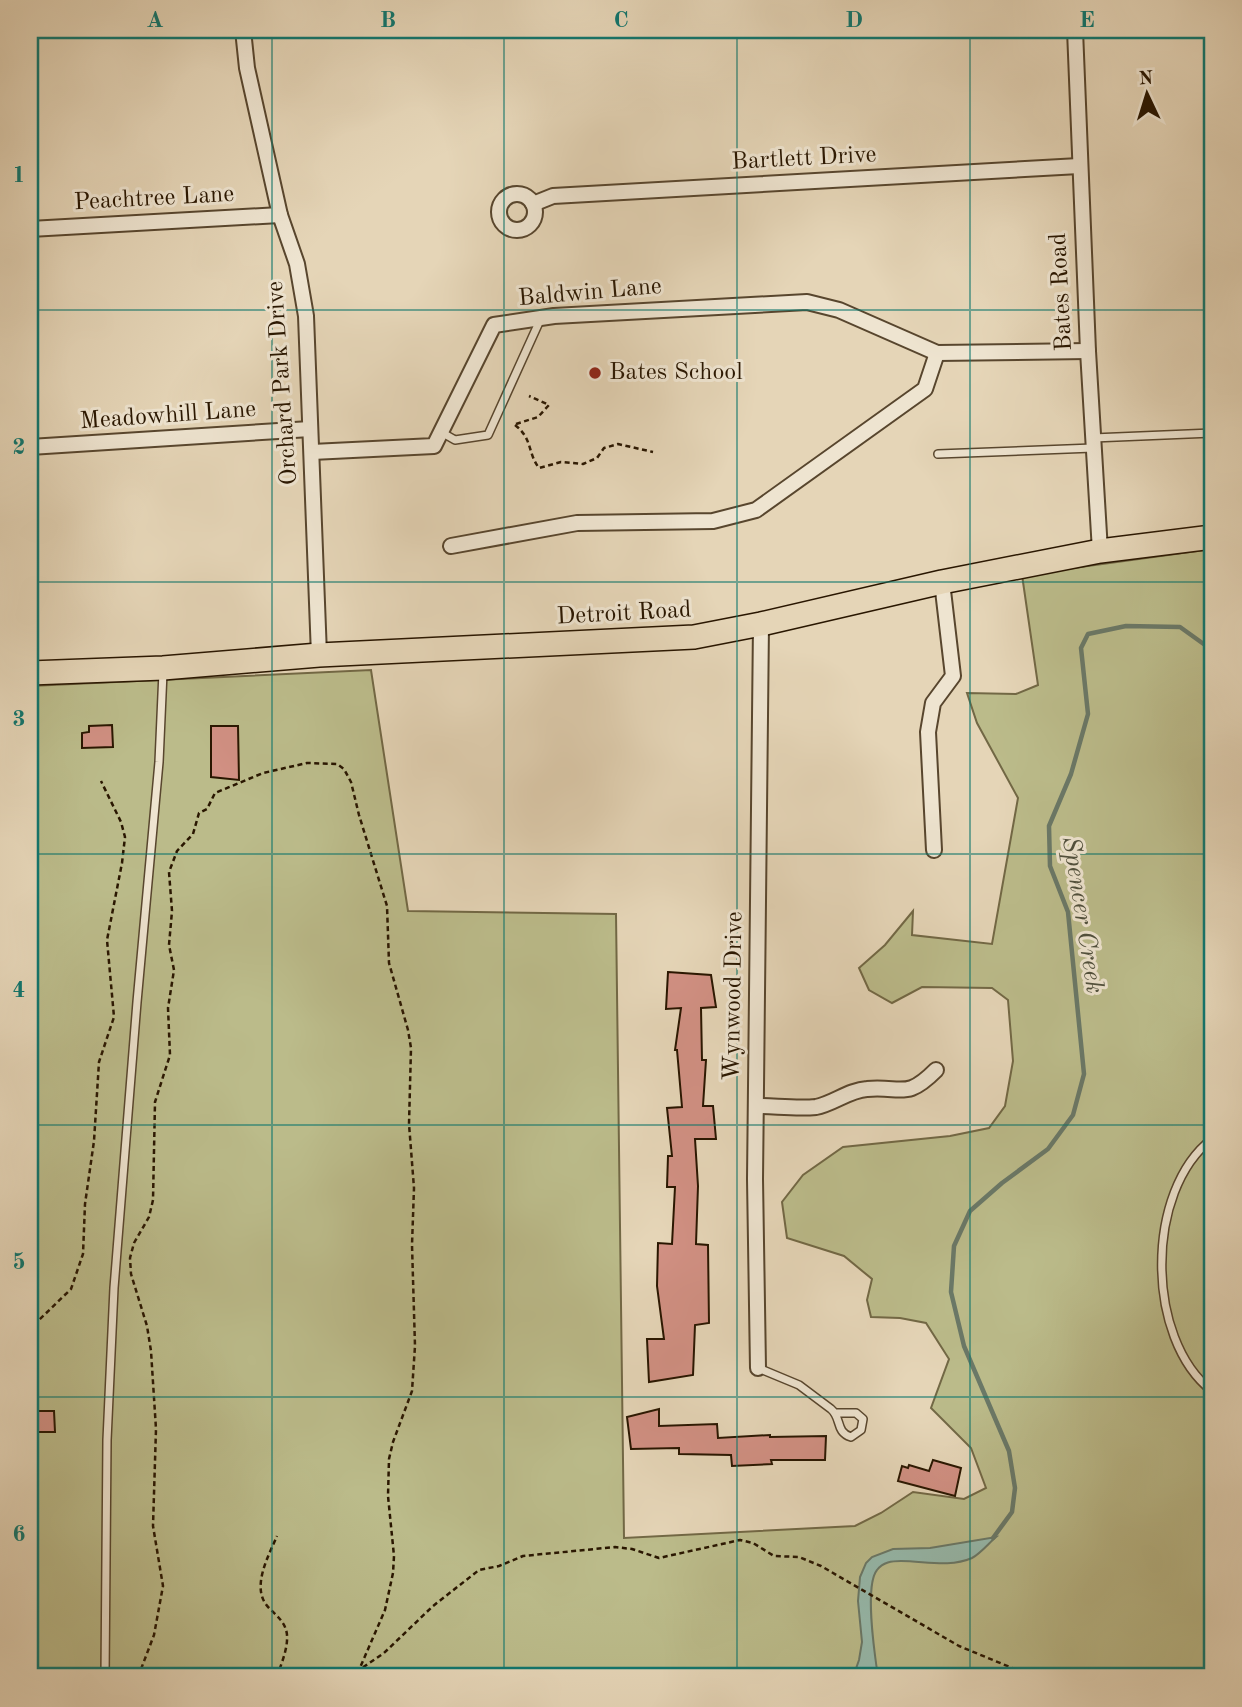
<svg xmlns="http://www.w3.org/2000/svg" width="1242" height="1707" viewBox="0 0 1242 1707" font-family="'Old Standard TT',serif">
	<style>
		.green { fill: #bbbb8a; stroke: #726845; stroke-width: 2 }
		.water { fill: #96b9ab; stroke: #6a7867; stroke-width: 2 }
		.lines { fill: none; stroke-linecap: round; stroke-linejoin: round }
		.stream { stroke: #6a7867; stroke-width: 4.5 }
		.building { fill: #d19083; stroke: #291600; stroke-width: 2 }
		.lane-casing { stroke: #58462e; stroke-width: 10 }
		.street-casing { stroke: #58462e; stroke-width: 18 }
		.primary-casing { stroke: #291600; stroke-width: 26 }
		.path { stroke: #291600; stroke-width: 2.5; stroke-dasharray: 5 3.5; stroke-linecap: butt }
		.lane { stroke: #eee4d0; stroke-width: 7 }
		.street { stroke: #eee4d0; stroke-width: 14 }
		.primary { stroke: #e5d5b7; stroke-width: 23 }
		.grid { fill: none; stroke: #0f766e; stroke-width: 2; stroke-opacity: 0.55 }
		.poi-dot { fill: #8f2418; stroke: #eee4d0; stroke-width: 2.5 }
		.labels { text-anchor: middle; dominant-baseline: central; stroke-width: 6; stroke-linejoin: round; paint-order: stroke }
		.street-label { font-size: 24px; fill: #291600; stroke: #eee4d0 }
		.poi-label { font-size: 24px; fill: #291600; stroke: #eee4d0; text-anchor: start }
		.water-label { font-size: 26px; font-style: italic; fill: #4f4f3c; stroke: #eee4d0 }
		.neatline { fill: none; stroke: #0f766e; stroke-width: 2.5 }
		.grid-label { font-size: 23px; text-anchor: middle; font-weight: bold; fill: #0f766e }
	</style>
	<rect width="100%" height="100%" fill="#e5d5b7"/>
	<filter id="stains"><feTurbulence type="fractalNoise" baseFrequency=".00286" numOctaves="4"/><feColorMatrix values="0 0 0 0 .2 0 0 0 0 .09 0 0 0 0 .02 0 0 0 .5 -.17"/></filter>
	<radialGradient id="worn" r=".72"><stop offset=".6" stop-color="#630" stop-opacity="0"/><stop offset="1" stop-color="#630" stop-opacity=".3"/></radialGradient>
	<path class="green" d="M1212 549V1677H30V686L371 670 408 911 616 914 624 1538 855 1526 881 1513 913 1492 964 1499 986 1488 971 1448 931 1408 949 1359 926 1323 900 1318 871 1317 867 1300 872 1279 844 1256 787 1238 782 1202 803 1175 843 1147 950 1136 989 1128 1005 1106 1013 1061 1008 1000 992 988 922 987 892 1003 869 990 859 968 885 945 913 911 912 935 992 944 1018 798 977 723 967 693 1016 694 1038 685 1022 575Z"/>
	<path class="water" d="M996 1537C989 1543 980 1554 972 1558 949 1568 925 1561 901 1561 892 1561 883 1562 877 1570 864 1586 875 1656 878 1677H853L859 1660 862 1642 858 1601 860 1577 866 1563 872 1557 893 1549 930 1548Z"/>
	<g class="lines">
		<path class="stream" d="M993 1538 1012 1512 1015 1488 1009 1451 964 1346 951 1292 954 1246 970 1211 1002 1183 1048 1149 1073 1115 1084 1074 1068 912 1050 866 1049 826 1071 774 1088 714 1081 648 1088 634 1126 626 1180 627 1212 650"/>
	</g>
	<g class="building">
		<path d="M112 725 113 747 82 748V733L89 732V726Z"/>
		<path d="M211 726H238L239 780 211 777Z"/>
		<path d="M668 972 711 975 716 1007 701 1008 702 1060H706L703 1106H713L716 1139H695L698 1186 696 1244 708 1245 709 1323 695 1325 693 1375 649 1382 647 1339H664L657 1286 658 1243 672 1244 675 1187H667L668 1156H672L667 1108 682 1107 677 1050H675L681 1008 666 1009Z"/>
		<path d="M659 1409V1426L717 1424 718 1438 770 1435V1437L826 1436 825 1460H771L772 1464 732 1466 731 1455 679 1454V1448L631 1449 627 1417Z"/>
		<path d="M31 1411H54L55 1432H30Z"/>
		<path d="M933 1460 961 1468 955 1496 898 1481 902 1466 908 1468 909 1465 929 1471Z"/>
	</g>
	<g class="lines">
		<defs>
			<g id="lane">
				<path d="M441 432 455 440 488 435 541 318"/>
				<path d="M1093 438 1212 433"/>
				<path d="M938 454 1093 448"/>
				<path d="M1212 1139C1145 1190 1145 1339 1212 1391"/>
				<path d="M758 1368 799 1385 831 1409C842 1418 835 1432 851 1437L861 1430 863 1419 856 1413H836"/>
				<path d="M105 1677 107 1440 114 1288 137 1002 159 762 163 672"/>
			</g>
			<g id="street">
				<path d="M243 30 247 68 280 215 297 264 306 316 319 655"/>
				<path d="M1075 30 1088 351 1100 551"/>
				<circle cx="517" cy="212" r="18"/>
				<path d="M533 204 553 196 1079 166"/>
				<path d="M30 229 280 215"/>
				<path d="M30 447 310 429"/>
				<path d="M312 452 434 446 494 325 554 316 807 302 839 310 937 353 1088 351"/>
				<path d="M451 546 577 523 713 521 756 510 925 389 937 353"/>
				<path d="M934 850 928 732 933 703 953 676 942 582"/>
				<path d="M756 1106C775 1106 797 1109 816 1107 833 1104 849 1090 867 1089 903 1086 906 1100 936 1070"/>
				<path d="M758 1368 755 1179 761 624"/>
			</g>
			<path id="primary" d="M30 673 163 668 319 655 694 637 761 624 942 582 1100 551 1212 537"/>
		</defs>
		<use href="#lane" class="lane-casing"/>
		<use href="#street" class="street-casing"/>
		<use href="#primary" class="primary-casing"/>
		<g class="path">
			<path d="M516 424 538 417 549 405 529 396"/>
			<path d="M515 425C533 439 527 452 539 468L561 462 583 464 597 458 604 448 618 444 653 452"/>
			<path d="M30 1333 39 1320 71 1289 83 1254 85 1204 94 1141 99 1062 114 1017 107 940 122 863 125 837 121 822 101 781"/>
			<path d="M138 1677 154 1635 163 1586 153 1526 156 1429 151 1351 147 1326 131 1274 130 1258 134 1243 149 1217 153 1200 155 1102 170 1055 168 1008 174 970 169 945 172 911 169 872 177 851 193 834 199 813 207 809 215 793 263 773 307 763 337 764 344 769 351 782 359 815 387 906 389 963 408 1030 411 1048 409 1124 414 1188 412 1245 415 1346 412 1391 393 1442 389 1459 388 1496 394 1556 393 1573 385 1610 359 1670"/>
			<path d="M277 1677C281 1664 288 1649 287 1635 286 1623 277 1616 269 1608 250 1589 268 1557 277 1536"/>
			<path d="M349 1677 384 1653 433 1606 479 1570 499 1566 523 1556 615 1547 632 1549 659 1558 740 1540 753 1543 774 1556 799 1557 821 1566 959 1646 1034 1677"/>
		</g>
		<use href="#lane" class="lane"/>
		<use href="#street" class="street"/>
		<use href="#primary" class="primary"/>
	</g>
	<path class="grid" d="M272 30V1677M504 30V1677M737 30V1677M970 30V1677M30 310H1212M30 582H1212M30 854H1212M30 1125H1212M30 1397H1212"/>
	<circle class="poi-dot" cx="595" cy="373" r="7"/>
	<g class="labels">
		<g class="street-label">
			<text transform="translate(804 159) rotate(-3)">Bartlett Drive</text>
			<text transform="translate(154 199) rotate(-3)">Peachtree Lane</text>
			<text transform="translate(1062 292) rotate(-93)">Bates Road</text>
			<text transform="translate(590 293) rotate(-5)">Baldwin Lane</text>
			<text transform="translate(283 383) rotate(-94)">Orchard Park Drive</text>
			<text transform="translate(168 416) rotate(-4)">Meadowhill Lane</text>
			<text transform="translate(624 614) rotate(-3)">Detroit Road</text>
			<text transform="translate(734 996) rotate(-89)">Wynwood Drive</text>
		</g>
		<g class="poi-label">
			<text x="609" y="373">Bates School</text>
		</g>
		<g class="water-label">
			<text transform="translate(1082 915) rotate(81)">Spencer Creek</text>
		</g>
	</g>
	<rect width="1242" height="1707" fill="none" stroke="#e5d5b7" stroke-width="77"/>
	<g transform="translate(1147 94) rotate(356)" stroke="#eee4d0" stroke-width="5" paint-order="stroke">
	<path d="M0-5L12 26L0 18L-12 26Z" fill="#291600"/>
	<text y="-10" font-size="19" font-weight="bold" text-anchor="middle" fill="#291600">N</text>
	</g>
	<rect x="38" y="38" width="1166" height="1630" class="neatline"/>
	<g class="grid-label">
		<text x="155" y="27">A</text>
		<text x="388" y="27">B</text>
		<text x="621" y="27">C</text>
		<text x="854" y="27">D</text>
		<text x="1087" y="27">E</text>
		<text x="19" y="182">1</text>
		<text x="19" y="454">2</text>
		<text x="19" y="726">3</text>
		<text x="19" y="997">4</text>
		<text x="19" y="1269">5</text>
		<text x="19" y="1541">6</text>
	</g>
	<rect width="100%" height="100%" filter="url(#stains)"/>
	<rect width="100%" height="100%" fill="url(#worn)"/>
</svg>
